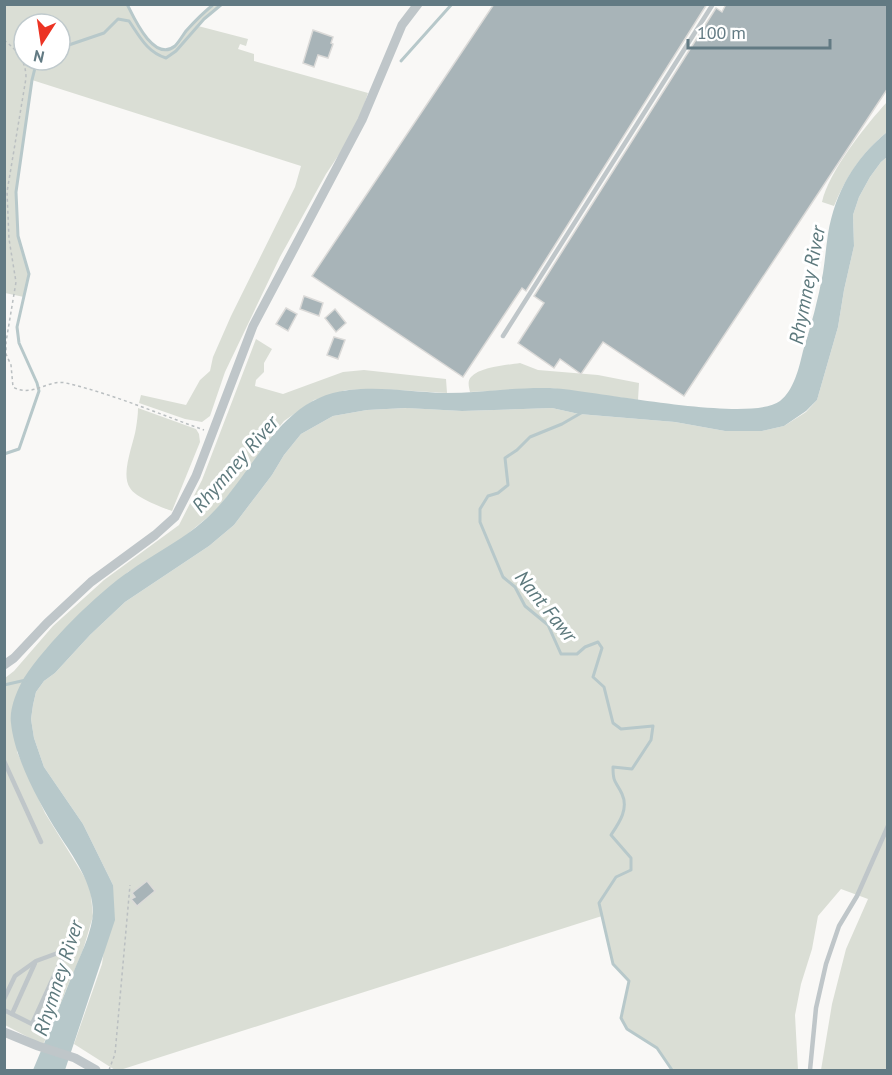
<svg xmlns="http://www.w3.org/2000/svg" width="892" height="1075" viewBox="0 0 892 1075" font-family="'PT Sans',sans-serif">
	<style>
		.green { fill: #daded5; fill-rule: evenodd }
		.water { fill: #b7c8ca }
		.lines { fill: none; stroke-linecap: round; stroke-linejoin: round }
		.stream { stroke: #b7c8ca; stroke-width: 3 }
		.building { fill: #a8b4b8; stroke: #dbdad8; stroke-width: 1.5 }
		.path { stroke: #babfc1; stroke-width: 1.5; stroke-dasharray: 3 3; stroke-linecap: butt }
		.lane { stroke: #bfc6c9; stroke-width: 4.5 }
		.street { stroke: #bfc6c9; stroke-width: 9 }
		.labels { text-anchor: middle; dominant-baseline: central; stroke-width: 6; stroke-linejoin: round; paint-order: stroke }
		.water-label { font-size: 20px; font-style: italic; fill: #5d797d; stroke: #fff }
	</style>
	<rect width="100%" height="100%" fill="#f9f8f6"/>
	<g class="green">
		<path d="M5 5H127C134 17 141 35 152 44 158 49 168 51 174 47 178 44 181 38 183 35 193 23 205 5 222 5L204 19 198 26 248 39 246 46 240 44 238 49 254 54V61L368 93 361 114 344 147 326 174 280 257 225 372 210 416 202 422 185 419 139 403 141 395 186 405 200 380 210 371 213 357 231 316 295 187 301 166 32 80 16 192 18 236 29 274 24 297 5 293ZM24 24H60V60H24Z"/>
		<path d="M887 102V132C862 152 846 177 834 206L822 202C829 171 866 125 887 102Z"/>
		<path d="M887 157V1070H821L832 1004 846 949 868 899 841 889 818 916 812 949 801 984 795 1015 798 1070H672L657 1048 627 1029 621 1018 629 981 613 964 602 916 120 1070H115L74 1044 102 964 113 885 83 824 44 767 34 738 31 719 33 705 36 692 44 681 55 673 90 635 125 602 209 546 234 525 272 475 284 455 301 434 333 416 367 410 407 408 462 411 552 408 579 414 675 422 725 431H762L784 426 806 412 817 400 838 327 844 290 854 246 853 215 859 197 870 177 881 162Z"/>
		<path d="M256 339 272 349 264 363V372L256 380 255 386 283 394 343 372 364 370 446 379 447 393 380 389 346 390 314 400 284 421 261 450 244 477 214 512 179 541 128 572 36 663 17 752 45 813 90 886 93 916 83 950 43 1045 5 1025V678L14 671 53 626 104 580 179 525 202 480Z"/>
		<path d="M520 363 538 370 598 375 639 383 638 400 550 388 470 392C469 387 467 381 471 377 480 367 507 365 520 363Z"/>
		<path d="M138 408 196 429 199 434 200 442 172 511C161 507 136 498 130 488 120 474 134 443 136 428 137 421 138 415 138 408Z"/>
	</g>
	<path class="water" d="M887 132V157L881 162 870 177 859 197 853 215 854 246 844 290 838 327 817 400 806 411 784 426 762 431H725L675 422 579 414 552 408 462 411 406 408 367 410 333 416 301 434 284 455 272 475 234 525 209 546 125 602 90 635 55 673 44 681 36 692 33 705 31 719 34 738 44 767 83 824 113 885 115 920 65 1070H33C47 1036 62 1001 76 966 83 950 92 930 93 913 93 883 74 858 58 833 40 805 14 757 11 723 9 709 17 690 24 678 46 644 98 592 131 570 160 550 192 535 216 509 257 466 281 397 349 390 381 386 413 392 445 393 480 393 515 387 550 388 594 390 750 424 780 401 794 390 799 368 803 351 811 326 818 300 823 273 825 260 826 247 828 234 835 192 855 158 887 132Z"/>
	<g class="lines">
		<g class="stream">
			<path d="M127 4C134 18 154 63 175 46 179 42 183 35 186 31 195 21 204 12 214 4"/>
			<path d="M60 48 104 33 118 19 129 21C140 37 147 52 166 58L176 51 204 19 222 4"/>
			<path d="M401 61 452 4"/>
			<path d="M581 413 562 424 530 437 517 450 505 458 508 485 498 493 488 496 480 509V522L503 577 515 587 525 606 548 625 561 654H577L585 647 598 642 602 648 593 677 604 687 613 723 621 729 653 726 651 740 632 769 613 767C613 784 616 781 622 794 629 809 619 823 611 835L631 858V870L616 877 599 903 613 964 629 981 621 1018 627 1029 657 1048 672 1070"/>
			<path d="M4 454 19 449 39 391 37 383 19 343 17 327 29 274 18 236 16 192 32 80 37 60"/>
			<path d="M4 685 26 680"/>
		</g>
	</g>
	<g class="building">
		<path d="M494 4H707L526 291 522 288 463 377 312 276Z"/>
		<path d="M726 4H888V88L684 396 603 342 581 374 560 359 554 368 518 343 544 303 534 296 716 8 722 12Z"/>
		<path d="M313 30 333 37 331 43 333 44 328 58 318 55 314 67 303 63Z"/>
		<path d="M304 296 323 303 319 316 300 309Z"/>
		<path d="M286 308 297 314 288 331 276 324Z"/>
		<path d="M335 309 346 323 336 332 325 318Z"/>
		<path d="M334 337 345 340 338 359 327 355Z"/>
		<path d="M147 881 155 891 137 906 131 899 135 897 132 893Z"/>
	</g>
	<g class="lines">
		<g class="path">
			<path d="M4 40C18 51 26 61 26 78L7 192 9 239 16 282 6 342V354L11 365 13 387C33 398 47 379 66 383 113 394 159 414 204 430"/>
			<path d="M109 1070 115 1054 130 885"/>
		</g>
		<g class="lane">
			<path d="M503 336 713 4"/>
			<path d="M4 761 41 842"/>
			<path d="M4 999 15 976 36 961 66 950 32 1024 4 1010"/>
			<path d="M12 1014 35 963"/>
			<path d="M810 1070 816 1008 826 964 839 926 857 896 888 826"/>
		</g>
		<g class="street">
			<path d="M4 665 14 658 47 623 91 582 155 535 175 517 196 476 253 326 362 120 402 25 418 4"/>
			<path d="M4 1032 38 1046 75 1058 96 1070"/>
		</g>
	</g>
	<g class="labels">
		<g class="water-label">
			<text transform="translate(807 285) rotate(-79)">Rhymney River</text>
			<text transform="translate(235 464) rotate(-49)">Rhymney River</text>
			<text transform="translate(546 606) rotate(51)">Nant Fawr</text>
			<text transform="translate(58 978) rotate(-72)">Rhymney River</text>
		</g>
	</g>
	<rect width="892" height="1075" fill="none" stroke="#627a83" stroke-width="12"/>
	<g transform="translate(42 42) rotate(192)"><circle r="28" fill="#ffffff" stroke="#c0cacd" stroke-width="1.5"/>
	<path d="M0-4.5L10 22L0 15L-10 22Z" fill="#ec3323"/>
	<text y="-9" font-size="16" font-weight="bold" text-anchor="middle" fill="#627a83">N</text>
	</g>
	<path d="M688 39v9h142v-9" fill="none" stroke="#627a83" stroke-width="3"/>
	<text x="697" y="39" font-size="18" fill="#627a83" stroke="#ffffff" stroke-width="4.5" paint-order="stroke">100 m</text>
</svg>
